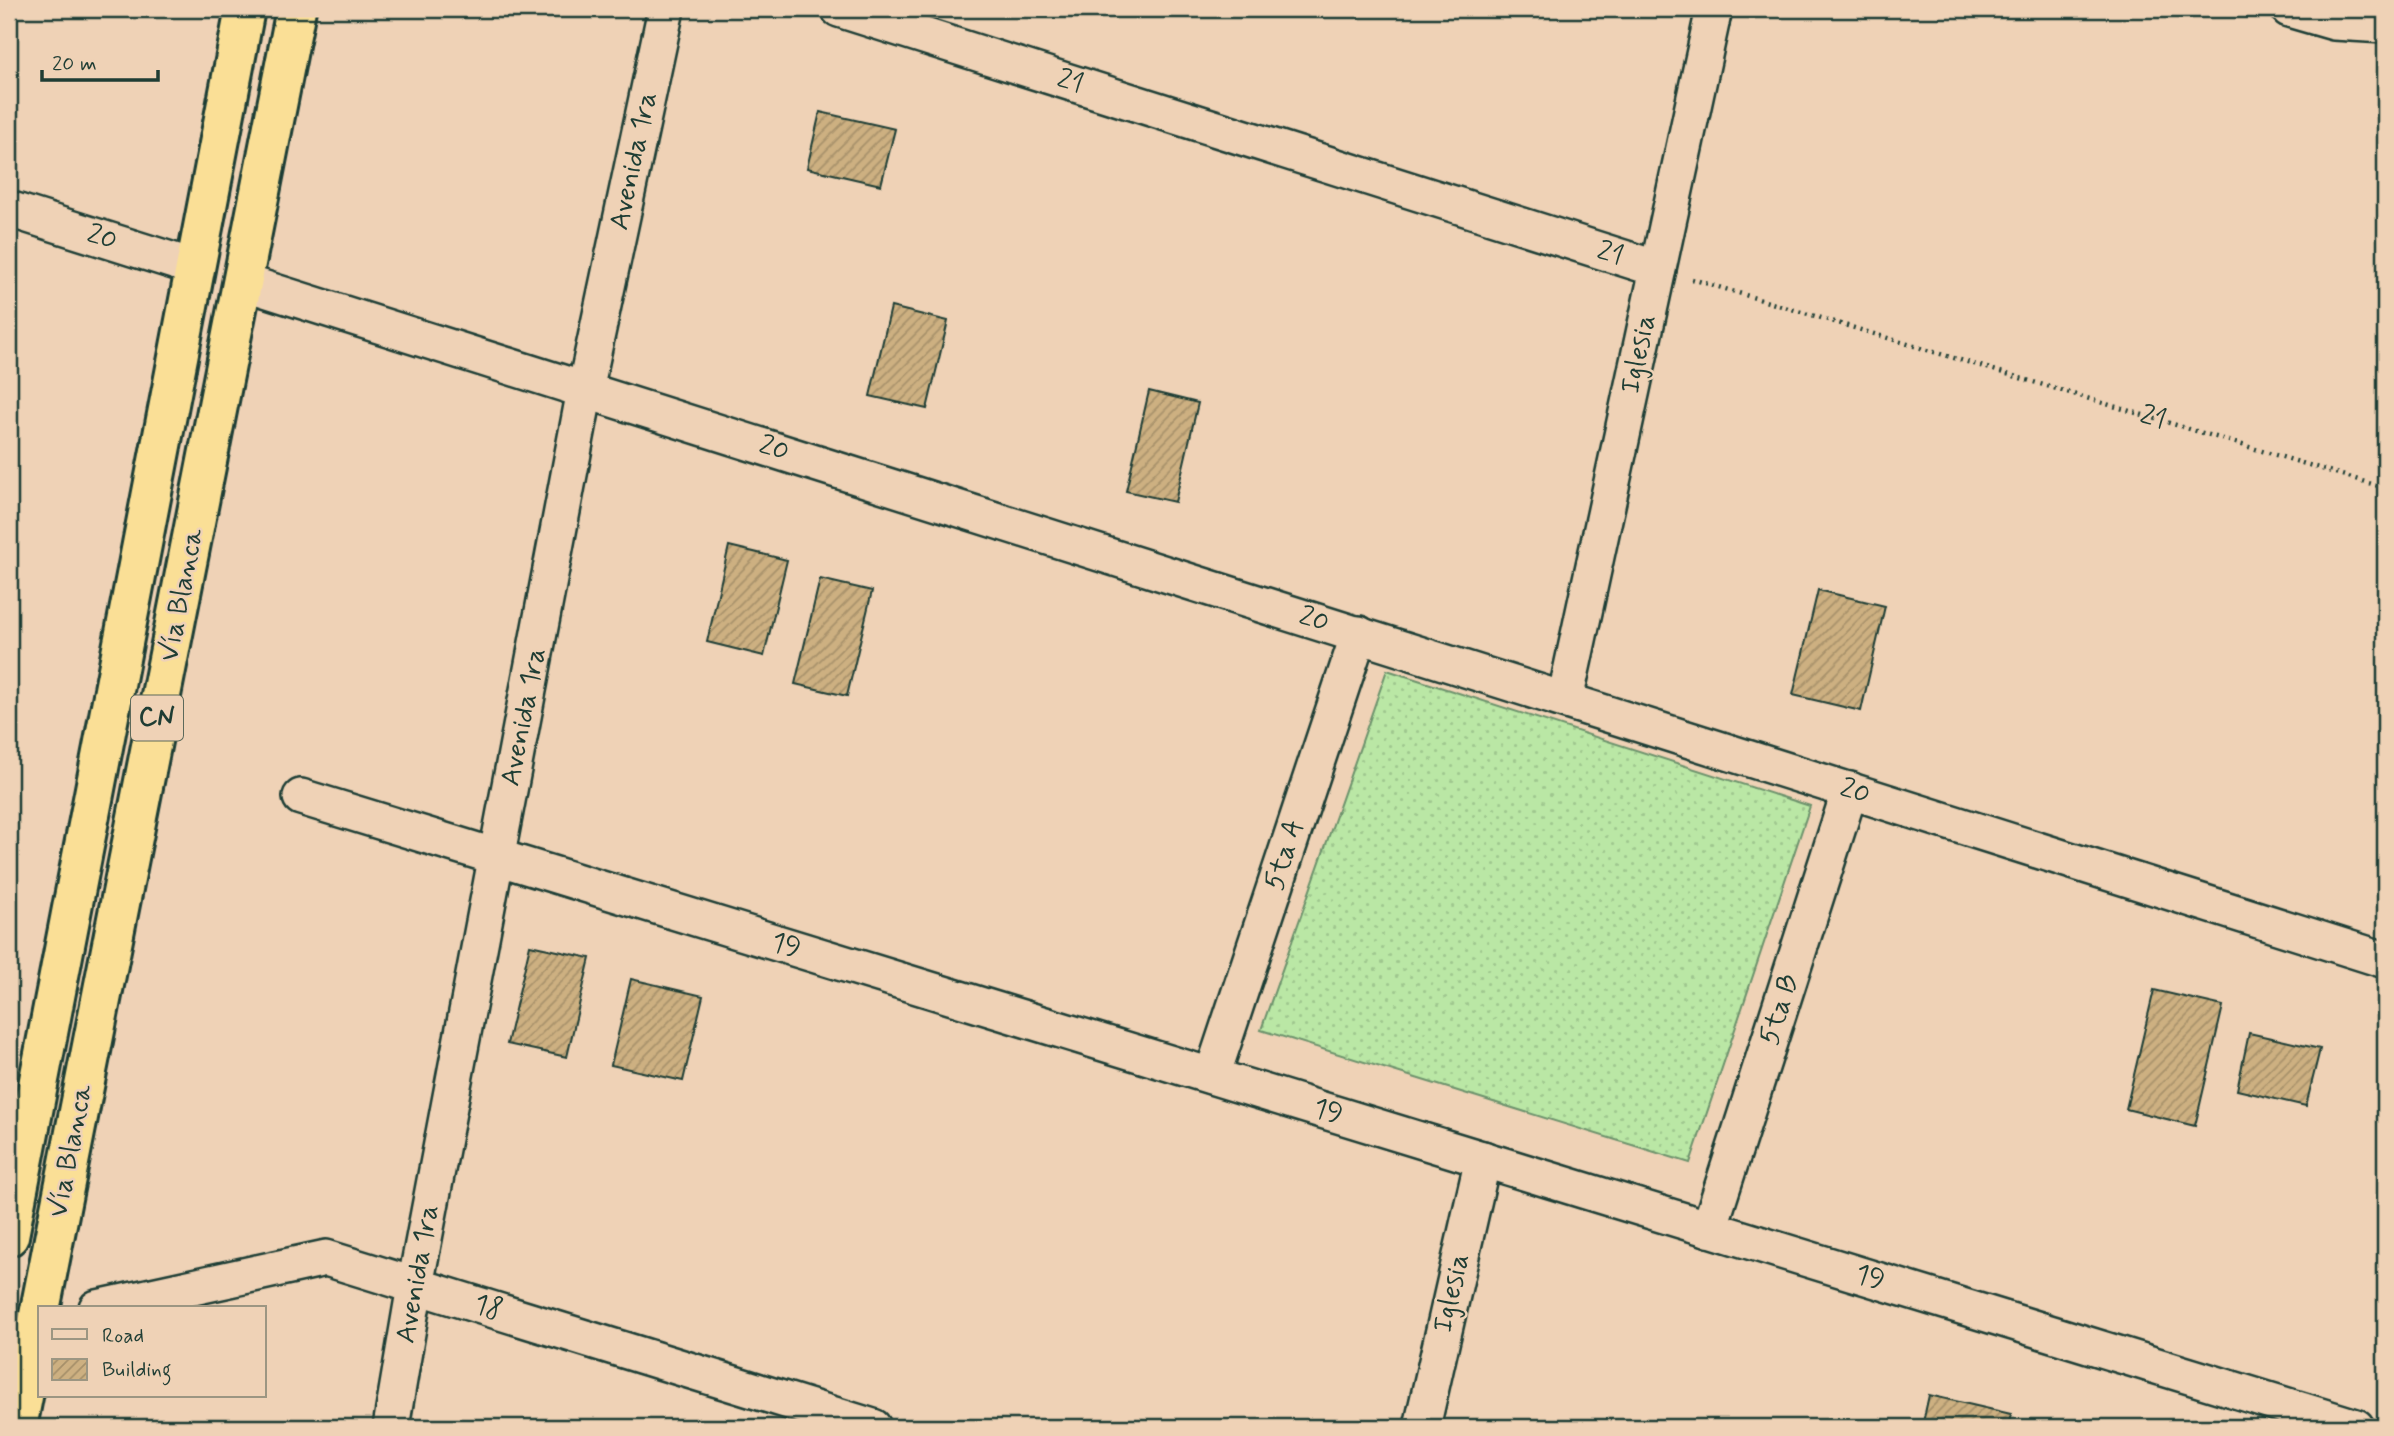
<svg xmlns="http://www.w3.org/2000/svg" width="2394" height="1436" viewBox="0 0 2394 1436" font-family="Mynerve,sans-serif">
	<style>
		.grass { fill: url(#grass-dots); stroke: #6c926c; stroke-width: 2 }
		.building { fill: url(#building-hatch); stroke: #1f3d34; stroke-width: 2 }
		.lines { fill: none; stroke-linecap: round; stroke-linejoin: round }
		.street-casing { stroke: #1f3d34; stroke-width: 40 }
		.highway-casing { stroke: #1f3d34; stroke-width: 44 }
		.path { stroke: #1f3d34; stroke-width: 4.5; stroke-dasharray: 2 5; stroke-linecap: butt }
		.street { stroke: #efd2b6; stroke-width: 35 }
		.highway { stroke: #fadf96; stroke-width: 38 }
		.labels { text-anchor: middle; dominant-baseline: central; stroke-width: 5; stroke-linejoin: round; paint-order: stroke }
		.shield { fill: #efd2b6; stroke: #5d6a5b; stroke-width: 2 }
		.shield-label { font-size: 26px; font-weight: bold; fill: #1f3d34 }
		.street-label { font-size: 28px; fill: #1f3d34; stroke: #efd2b6 }
	</style>
	<defs>
		<pattern id="grass-dots" width="8" height="8" patternUnits="userSpaceOnUse" patternTransform="scale(1.75)"><rect width="8" height="8" fill="#bae7a5"/><path d="M2 2h.1M6 6h.1" fill="none" stroke="#9fc78f" stroke-width="1.8" stroke-linecap="round"/></pattern>
		<pattern id="building-hatch" width="6" height="6" patternUnits="userSpaceOnUse" patternTransform="scale(1.75)"><rect width="6" height="6" fill="#cdb081"/><path d="M-1 1l2-2M0 6l6-6M5 7l2-2" fill="none" stroke="#a6906a"/></pattern>
	</defs>
	<rect width="100%" height="100%" fill="#efd2b6"/>
	<filter id="ink" filterUnits="userSpaceOnUse"><feTurbulence type="fractalNoise" baseFrequency=".0143" numOctaves="2"/><feDisplacementMap in="SourceGraphic" scale="14" xChannelSelector="R" yChannelSelector="G"/><feConvolveMatrix kernelMatrix="1 2 1 2 8 2 1 2 1" color-interpolation-filters="sRGB"/></filter>
	<g filter="url(#ink)">
		<path class="grass" d="M1387 670 1810 806 1690 1163 1261 1030Z"/>
		<g class="building">
			<path d="M820 112 895 129 881 185 807 168Z"/>
			<path d="M891 307 948 321 927 409 870 396Z"/>
			<path d="M1149 391 1198 403 1175 502 1126 491Z"/>
			<path d="M729 546 787 560 764 656 707 642Z"/>
			<path d="M820 579 872 591 847 696 795 684Z"/>
			<path d="M1818 590 1885 606 1861 711 1793 695Z"/>
			<path d="M530 945 590 958 567 1057 507 1044Z"/>
			<path d="M631 979 703 996 683 1081 611 1065Z"/>
			<path d="M2154 990 2223 1006 2195 1126 2126 1109Z"/>
			<path d="M2249 1033 2320 1049 2306 1106 2237 1090Z"/>
			<path d="M1929 1395 2011 1414 2008 1427H1922Z"/>
		</g>
		<g class="lines">
			<defs>
				<g id="street">
					<path d="M839 9 1658 269"/>
					<path d="M2289 9 2334 22 2385 25"/>
					<path d="M9 209 196 268"/>
					<path d="M243 282 2385 960"/>
					<path d="M1565 700 1714 9"/>
					<path d="M301 797 2356 1427"/>
					<path d="M1212 1076 1359 634"/>
					<path d="M1709 1229 1850 790"/>
					<path d="M97 1308 326 1258 873 1427"/>
					<path d="M391 1427 415 1286 585 390 666 9"/>
					<path d="M1422 1427 1483 1159"/>
				</g>
				<g id="highway">
					<path d="M9 1236 245 9"/>
					<path d="M17 1427 296 9"/>
				</g>
			</defs>
			<use href="#street" class="street-casing"/>
			<use href="#highway" class="highway-casing"/>
			<path class="path" d="M1692 279 2385 488"/>
			<use href="#street" class="street"/>
			<use href="#highway" class="highway"/>
		</g>
	</g>
	<g class="labels">
		<rect class="shield" x="131" y="695.5" width="52" height="45" rx="5"/>
		<g class="shield-label">
			<text x="157" y="718">CN</text>
		</g>
		<g class="street-label">
			<text transform="translate(1070 82) rotate(18)">21</text>
			<text transform="translate(634 161) rotate(-78)">Avenida 1ra</text>
			<text transform="translate(102 238) rotate(18)">20</text>
			<text transform="translate(1610 254) rotate(18)">21</text>
			<text transform="translate(1639 354) rotate(-78)">Iglesia</text>
			<text transform="translate(2153 418) rotate(17)">21</text>
			<text transform="translate(774 449) rotate(18)">20</text>
			<text transform="translate(182 595) rotate(-79)">Vía Blanca</text>
			<text transform="translate(1314 620) rotate(18)">20</text>
			<text transform="translate(524 717) rotate(-79)">Avenida 1ra</text>
			<text transform="translate(1855 792) rotate(18)">20</text>
			<text transform="translate(1285 855) rotate(-72)">5ta A</text>
			<text transform="translate(786 946) rotate(17)">19</text>
			<text transform="translate(1780 1010) rotate(-72)">5ta B</text>
			<text transform="translate(1328 1112) rotate(17)">19</text>
			<text transform="translate(71 1151) rotate(-79)">Vía Blanca</text>
			<text transform="translate(418 1274) rotate(-80)">Avenida 1ra</text>
			<text transform="translate(1870 1278) rotate(17)">19</text>
			<text transform="translate(1452 1293) rotate(-77)">Iglesia</text>
			<text transform="translate(488 1308) rotate(17)">18</text>
		</g>
	</g>
	<rect width="2394" height="1436" fill="none" stroke="#efd2b6" stroke-width="35"/>
	<rect x="18" y="18" width="2359" height="1401" fill="none" stroke="#1f3d34" stroke-width="2.5" filter="url(#ink)"/>
	<rect x="38" y="1306" width="228" height="91" fill="#efd2b6" stroke="#9c9682" stroke-width="2"/>
	<rect x="52" y="1329" width="35" height="10" fill="#efd2b6" stroke="#9c9682" stroke-width="2"/>
	<text x="102" y="1342" font-size="21" fill="#1f3d34">Road</text>
	<rect x="52" y="1359" width="35" height="21" fill="url(#building-hatch)" stroke="#9c9682" stroke-width="2"/>
	<text x="102" y="1376" font-size="21" fill="#1f3d34">Building</text>
	<path d="M42 70v10h116v-10" fill="none" stroke="#1f3d34" stroke-width="3.5"/>
	<text x="52" y="70" font-size="21" fill="#1f3d34" stroke="#efd2b6" stroke-width="5" paint-order="stroke">20 m</text>
</svg>
